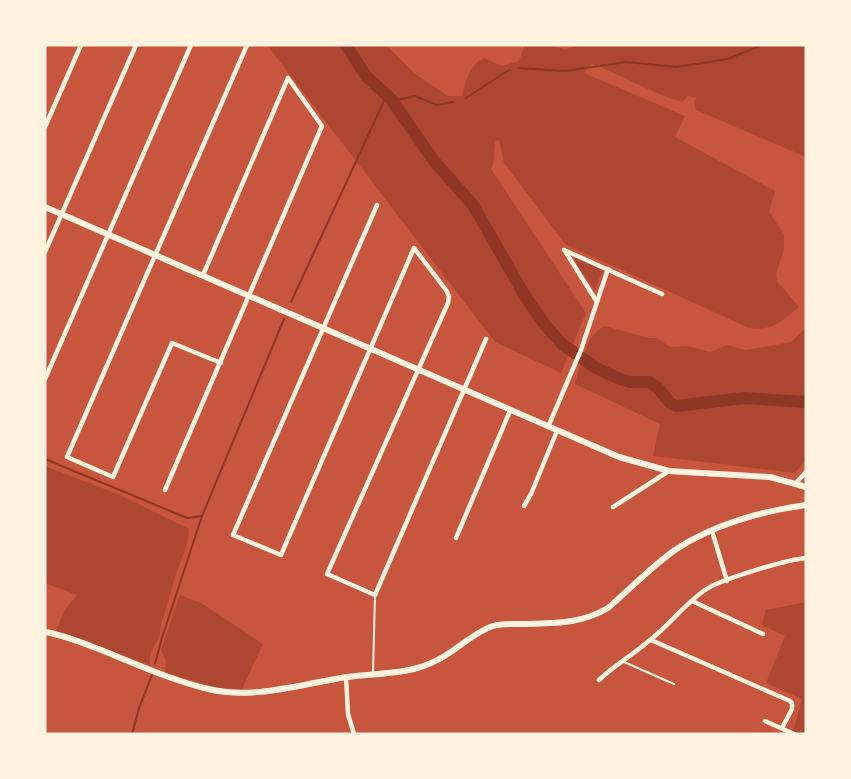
<svg xmlns="http://www.w3.org/2000/svg" width="851" height="779" viewBox="0 0 851 779" font-family="'Source Serif 4',serif">
	<style>
		.green { fill: #ae4732 }
		.lines { fill: none; stroke-linecap: round; stroke-linejoin: round }
		.stream { stroke: #8f3625; stroke-width: 2 }
		.river { stroke: #8f3625; stroke-width: 12 }
		.service { stroke: #fff3e0; stroke-width: 2 }
		.minor { stroke: #fff3e0; stroke-width: 4.5 }
		.secondary { stroke: #fff3e0; stroke-width: 6 }
	</style>
	<rect width="100%" height="100%" fill="#c8553d"/>
	<g class="green">
		<path d="M267 45H386L414 73 448 96H462C466 81 469 65 484 58L502 66 519 61 525 45H551L565 49 578 45H806V157L696 110 694 102 696 98 688 96 682 102C650 93 622 74 591 64L584 73 685 116 675 137 775 191 769 212 784 234V249L776 274 777 281 799 307C780 322 774 331 749 328L565 244 504 163 499 140 496 141C492 150 497 158 491 169L586 313 561 373 495 342Z"/>
		<path d="M574 257 603 269 595 291 575 262Z"/>
		<path d="M605 326 649 338H657L670 347 687 346 710 352 727 345 746 350 791 342 806 328V460L795 473 653 456 660 424 575 384C581 365 585 335 605 326Z"/>
		<path d="M45 466 120 495 189 529 187 545 177 571 161 625C161 645 148 644 150 665L56 631 64 611 77 595 45 583Z"/>
		<path d="M180 595 201 603 263 644 242 689 217 688 165 672 166 661 161 650Z"/>
		<path d="M806 602V732L805 734 793 731 802 699 766 683 785 636 762 625 766 610Z"/>
	</g>
	<g class="lines">
		<g class="stream">
			<path d="M518 68 565 71 626 62 677 67 728 59 762 45"/>
			<path d="M466 98 509 70"/>
			<path d="M391 99 397 100 415 96 437 105 453 102"/>
			<path d="M291 302 384 101V93"/>
			<path d="M45 459 187 518 202 516"/>
			<path d="M155 664 161 641 202 516 284 319"/>
			<path d="M132 734 139 708 152 675"/>
		</g>
		<path class="river" d="M346 45 366 76 391 99 434 161 473 205 525 296 545 325 562 344 596 368 620 379 630 382H649L658 388 670 403 676 406 744 398 806 402"/>
		<g class="service">
			<path d="M624 662 674 684"/>
			<path d="M373 673 375 595"/>
		</g>
		<g class="minor">
			<path d="M45 127 81 45"/>
			<path d="M377 205 233 535 281 555 414 248 446 290 449 296 448 303 327 574 375 595 486 339"/>
			<path d="M564 250 662 294"/>
			<path d="M565 251 597 302"/>
			<path d="M45 252 136 45"/>
			<path d="M221 363 172 343 113 477 67 457 247 45"/>
			<path d="M45 379 191 45"/>
			<path d="M548 427 581 350 608 269"/>
			<path d="M796 483 806 472"/>
			<path d="M165 490 322 126 288 78 203 275"/>
			<path d="M524 506 531 494 557 431"/>
			<path d="M613 507 669 471"/>
			<path d="M712 531 727 581"/>
			<path d="M456 538 510 411"/>
			<path d="M692 601 763 634"/>
			<path d="M651 640 790 701 792 703V709L782 728"/>
			<path d="M346 677 348 714 354 734"/>
			<path d="M599 680C615 665 634 654 650 640 669 625 685 604 705 590 721 579 786 560 806 558"/>
			<path d="M765 721 794 734"/>
		</g>
		<g class="secondary">
			<path d="M45 207 619 457 669 471 770 477 806 487"/>
			<path d="M45 632C64 635 83 643 101 650 136 664 171 680 208 689 254 700 301 684 347 677 375 673 405 675 431 663 454 654 471 633 493 626 503 623 514 624 525 624 555 623 581 624 608 608 630 589 651 567 675 550 712 525 762 511 806 505"/>
		</g>
	</g>
	<rect width="851" height="779" fill="none" stroke="#fff3e0" stroke-width="93"/>
</svg>
